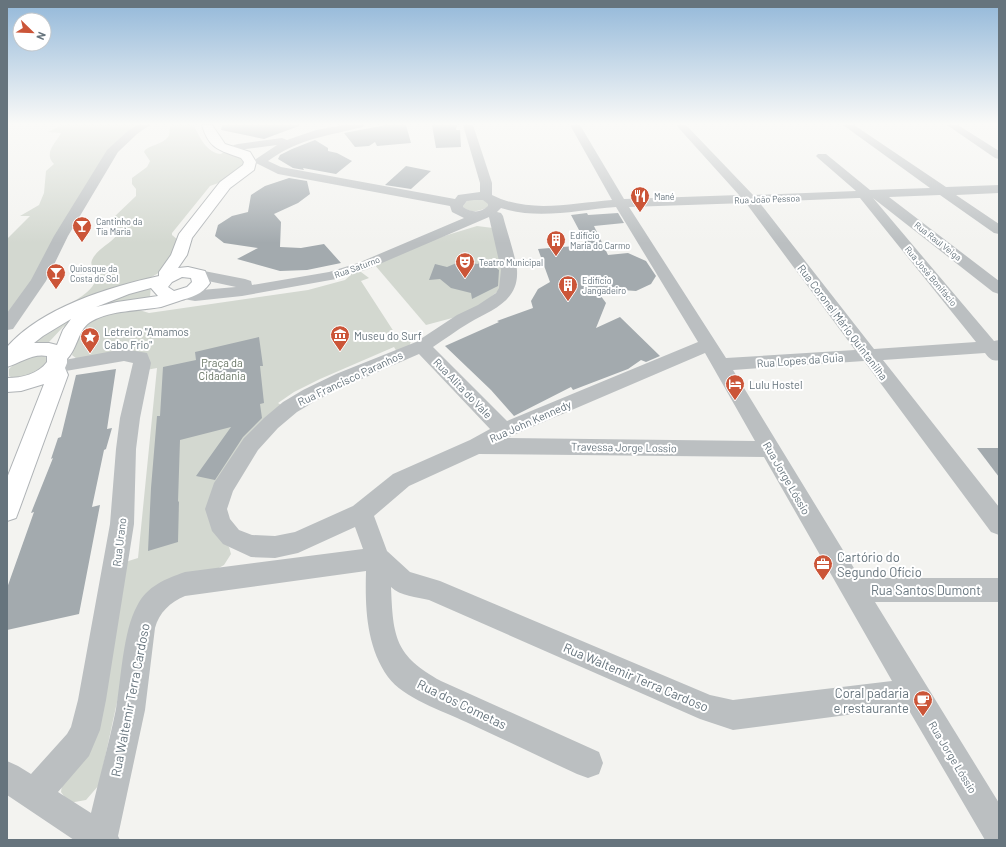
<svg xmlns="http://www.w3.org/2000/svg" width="1006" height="847" viewBox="0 0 1006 847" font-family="Barlow,sans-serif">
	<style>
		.green { fill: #d3d8d0 }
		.building { fill: #a3aaae }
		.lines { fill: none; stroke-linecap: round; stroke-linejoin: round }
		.major-casing { stroke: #afb3b6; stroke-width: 2 }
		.minor { fill: #bbbfc1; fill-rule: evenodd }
		.major { fill: #fff; fill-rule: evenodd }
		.labels { text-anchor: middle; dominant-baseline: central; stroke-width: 4; stroke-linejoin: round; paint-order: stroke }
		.far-poi-label { font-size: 9px; fill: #66747d; stroke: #fff; text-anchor: start }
		.far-street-label { font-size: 9px; fill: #66747d; stroke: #fff }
		.street-label { font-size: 11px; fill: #66747d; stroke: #fff }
		.poi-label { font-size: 11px; fill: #66747d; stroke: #fff; text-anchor: start }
		.park-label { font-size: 11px; fill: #687564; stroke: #fff }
		.near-poi-label { font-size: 13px; fill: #66747d; stroke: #fff; text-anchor: start }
		.near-street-label { font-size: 13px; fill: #66747d; stroke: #fff }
	</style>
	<rect width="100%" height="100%" fill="#f3f3f0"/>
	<g class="green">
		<path d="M62 125H146L133 132 116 147 7 325V239L30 216H20L39 205 44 193 46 171 54 164C43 153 56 143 61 133L48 132Z"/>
		<path d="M172 125H194C199 137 207 153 221 154L225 151 241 156 246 164 224 181 210 186 172 233V235L178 240C175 250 172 260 165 268 151 282 96 298 75 306L73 302C82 296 101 285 95 271 93 267 90 265 92 260 97 249 110 244 117 235V227L112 219 136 196V189L132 184V178L147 167 150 161 144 152 145 150C151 145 163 144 168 137 171 133 168 129 172 125Z"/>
		<path d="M468 200H484L489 204 488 207C478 212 472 213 462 207Z"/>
		<path d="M477 226 493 228 503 267V287L471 313 426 325 374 264 431 240Z"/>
		<path d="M354 272H361L369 278 361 281 396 335 406 333 411 341 409 347 397 352 394 347 320 379 294 392 278 403 284 407 238 452 219 536 229 547 231 554 224 565 136 615 99 785 86 800 69 803 61 792 63 777 122 563 138 558 157 368 146 370V355C126 346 98 355 77 359L72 355 80 326 86 319 136 309 149 313 308 290 345 280Z"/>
		<path d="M151 285 150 297 92 311 63 327 49 342 33 348 22 350 84 309Z"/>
		<path d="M42 355 49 359V362L38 374 13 378 9 376V369C18 359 29 356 42 355Z"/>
	</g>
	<g class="building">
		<path d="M222 125H299V126L264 139 221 130Z"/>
		<path d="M386 125H406L411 143 377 146 375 142 369 146 355 147 344 133Z"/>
		<path d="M432 125H457L456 130H460L461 147 436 148Z"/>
		<path d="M315 140 328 148V151L337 153 352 161 336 174 303 168 304 170 293 168 278 159 280 155 292 149Z"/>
		<path d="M406 166 431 171 411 189 385 185Z"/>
		<path d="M289 178 307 181 310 194 298 203 274 214 281 222 280 247 301 248 324 244 341 263 307 270 280 271 237 259 258 248 224 243 215 236 218 225 232 216 248 212 251 195 265 186Z"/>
		<path d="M587 213 588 215 618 213 624 223 594 226 608 255 628 253 646 261 656 276 651 284 636 291 595 288 606 303 596 328 620 317 660 356 646 362 641 360 628 369 573 390 571 387 514 416 491 390 445 346 499 322 497 321 533 308 531 301 538 289 550 282 538 249 587 245 571 215Z"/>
		<path d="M484 258 499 270 498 286 472 299 471 293 451 288 440 279 429 280 435 264 447 267 459 262 478 264Z"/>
		<path d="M259 337 263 366H260L264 403 260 404 262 418 243 437 215 480 196 476 231 427 180 440 178 502 179 501 178 542 148 551 151 488 157 416H160L163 367 196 360 195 352Z"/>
		<path d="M116 369 107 429 112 428 106 449 104 450 92 507 100 505 79 614 7 630V588L34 512 31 513 53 458 51 459 58 438 61 437 76 375Z"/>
		<path d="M977 448H999V477Z"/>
	</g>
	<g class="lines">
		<defs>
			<path id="major" d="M202 125H212L225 144 250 152 256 162 254 170 230 188 192 238 187 255 178 268 188 267 205 271 210 283C202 295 191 297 179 301 173 303 167 305 161 307 138 311 112 310 92 321 78 328 78 348 67 359V363L65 368 68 375 19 510 16 518 7 521V478L44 384 21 391 7 392V378C22 378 38 374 47 362V356C33 353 20 363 7 367V347C41 308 109 287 159 276V272L171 255 179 234 220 182 243 165 244 162 241 158C219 150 209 149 202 125ZM182 277 191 278 192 282 187 287 174 291 168 287 172 282ZM151 288 158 296 117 302 96 307 129 294ZM71 319 63 330 57 345 49 343H34L43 336Z"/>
		</defs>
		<use href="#major" class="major-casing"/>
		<g class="minor">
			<path d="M138 125H150L137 134 118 152 68 236 46 281 13 329 7 330V313L31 280 54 236 107 150 129 130Z"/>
			<path d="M343 125H364L363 127C327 136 300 138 268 161L281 167 455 199 458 195 480 192V183L463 125H473L492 183V195C529 214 572 203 612 200L570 125H580L624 199 739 195 676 125H686L753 195 856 191 818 158 816 156 818 154H826L870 190 930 188 843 125H854L946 187 999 185V193L956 195 999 224V234L994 233 940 195 889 197 999 281V294L993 292 873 198 994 341 999 340V360C992 362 989 358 985 353L883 360 999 507V535L991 532 864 361 733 370 860 578H999V602H875L999 803V840H985L907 707 733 730 700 719 429 600C417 597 400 596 391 587 393 637 395 656 441 681L599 752 603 763 599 774 588 778 577 774C540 757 503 739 466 722 443 711 403 698 388 677 366 646 365 607 366 571L185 596C170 602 159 613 155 628L145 710 118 836 120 840H74L7 795V761L18 766 31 774 67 734 71 727 78 700 110 524 116 449 120 418 133 363 124 361 54 373 48 371 45 367 48 363 124 349 147 353 151 363 140 418 136 449 134 524 106 700 100 730 89 756 58 792 91 813C99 778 109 744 116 709 121 680 123 631 137 606 147 586 165 579 185 572L363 549 355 527 298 553 275 558 251 557 223 544 212 531 205 509 214 483 244 438 264 418 283 402 303 390 336 374 416 342 457 315 478 305 496 293 499 288 501 270 489 217 368 269 336 279 242 296 195 301 178 298 176 295 178 292 236 287 194 278 191 275 194 272 199 270 245 279 251 281 252 285 329 272 358 263 464 218 452 212 450 206 278 174 256 163 254 161 256 159 277 145 238 150 234 149 232 147 234 145 238 144 282 138 287 140 316 130ZM858 198H860L976 342 874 349 759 202ZM474 200H483L488 204V206C481 213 472 213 463 207V206L467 201ZM746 203 855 350 726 358 629 207ZM616 207 698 342 507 421 433 347C445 339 457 330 469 323 491 310 519 302 517 270 515 254 507 232 503 216L501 213 497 212 501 208C538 220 578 210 616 207ZM705 353 755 441 508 438 511 436ZM419 354 490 429 470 440 393 474 353 506 295 532 275 536 252 535 239 530 230 519 227 509 233 491 258 450 278 428 297 412 317 400 350 384ZM479 454 764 457 892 681 733 700 710 695 440 581 410 572 387 551 374 516 409 486Z"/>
			<path d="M947 125H958L999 151V159L995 158Z"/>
		</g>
		<use href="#major" class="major"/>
	</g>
	<linearGradient id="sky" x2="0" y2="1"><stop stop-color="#93b8d9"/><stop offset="0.51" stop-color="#fafaf8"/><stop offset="1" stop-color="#fafaf8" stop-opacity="0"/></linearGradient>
	<rect width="1006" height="243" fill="url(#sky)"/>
	<defs>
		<symbol id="restaurant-pin" viewBox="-11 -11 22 30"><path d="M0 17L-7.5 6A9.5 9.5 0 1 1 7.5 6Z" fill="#cb5538" stroke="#fff"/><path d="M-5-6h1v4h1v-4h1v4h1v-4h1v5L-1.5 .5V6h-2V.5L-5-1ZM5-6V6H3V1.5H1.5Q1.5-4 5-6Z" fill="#fff"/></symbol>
		<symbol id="bar-pin" viewBox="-11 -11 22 30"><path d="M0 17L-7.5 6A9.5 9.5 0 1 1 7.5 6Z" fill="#cb5538" stroke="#fff"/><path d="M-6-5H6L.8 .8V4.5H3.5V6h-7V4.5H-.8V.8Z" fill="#fff"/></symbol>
		<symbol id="building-pin" viewBox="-11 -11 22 30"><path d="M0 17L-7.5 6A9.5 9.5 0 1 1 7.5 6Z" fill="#cb5538" stroke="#fff"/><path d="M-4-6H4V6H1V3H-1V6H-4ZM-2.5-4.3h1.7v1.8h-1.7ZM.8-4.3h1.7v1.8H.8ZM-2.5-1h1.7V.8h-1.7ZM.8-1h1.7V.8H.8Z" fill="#fff"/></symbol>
		<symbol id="theatre-pin" viewBox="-11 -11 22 30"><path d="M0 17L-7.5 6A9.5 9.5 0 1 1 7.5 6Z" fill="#cb5538" stroke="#fff"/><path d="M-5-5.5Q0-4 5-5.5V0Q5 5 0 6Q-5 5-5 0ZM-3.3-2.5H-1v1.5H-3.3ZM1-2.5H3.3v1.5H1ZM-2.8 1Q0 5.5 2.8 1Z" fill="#fff"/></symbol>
		<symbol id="museum-pin" viewBox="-11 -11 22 30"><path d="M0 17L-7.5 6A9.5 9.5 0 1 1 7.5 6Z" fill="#cb5538" stroke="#fff"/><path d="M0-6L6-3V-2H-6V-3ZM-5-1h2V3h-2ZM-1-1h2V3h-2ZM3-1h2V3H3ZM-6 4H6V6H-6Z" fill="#fff"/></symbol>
		<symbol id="sight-pin" viewBox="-11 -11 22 30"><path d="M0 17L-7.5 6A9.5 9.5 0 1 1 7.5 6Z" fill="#cb5538" stroke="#fff"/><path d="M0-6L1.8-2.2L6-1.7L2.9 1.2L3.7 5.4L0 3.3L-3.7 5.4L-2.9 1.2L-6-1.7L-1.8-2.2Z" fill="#fff"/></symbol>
		<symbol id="hotel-pin" viewBox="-11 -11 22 30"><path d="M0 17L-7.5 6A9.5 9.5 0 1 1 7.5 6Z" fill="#cb5538" stroke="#fff"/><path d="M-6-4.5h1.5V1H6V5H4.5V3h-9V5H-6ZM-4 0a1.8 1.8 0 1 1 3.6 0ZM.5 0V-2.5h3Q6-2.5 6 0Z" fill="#fff"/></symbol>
		<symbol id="office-pin" viewBox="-11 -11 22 30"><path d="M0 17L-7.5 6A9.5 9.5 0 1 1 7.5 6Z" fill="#cb5538" stroke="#fff"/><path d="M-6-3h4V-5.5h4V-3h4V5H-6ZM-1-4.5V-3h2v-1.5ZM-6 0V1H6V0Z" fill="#fff"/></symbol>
		<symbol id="cafe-pin" viewBox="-11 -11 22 30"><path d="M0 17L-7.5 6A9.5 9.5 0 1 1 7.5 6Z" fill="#cb5538" stroke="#fff"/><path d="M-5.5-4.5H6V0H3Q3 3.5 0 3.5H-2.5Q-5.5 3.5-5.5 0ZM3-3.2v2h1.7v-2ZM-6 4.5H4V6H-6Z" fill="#fff"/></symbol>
	</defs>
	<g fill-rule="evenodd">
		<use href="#restaurant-pin" x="629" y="185" width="22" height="30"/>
		<use href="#bar-pin" x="71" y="215" width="22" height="30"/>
		<use href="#building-pin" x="545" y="229" width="22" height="30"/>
		<use href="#theatre-pin" x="454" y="251" width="22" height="30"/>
		<use href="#bar-pin" x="45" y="262" width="22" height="30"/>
		<use href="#building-pin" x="557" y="274" width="22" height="30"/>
		<use href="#museum-pin" x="329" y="324" width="22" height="30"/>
		<use href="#sight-pin" x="79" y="326" width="22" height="30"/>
		<use href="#hotel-pin" x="724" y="373" width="22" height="30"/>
		<use href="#office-pin" x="812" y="553" width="22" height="30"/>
		<use href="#cafe-pin" x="912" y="689" width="22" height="30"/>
	</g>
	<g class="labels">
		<g class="far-poi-label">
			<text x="654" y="196">Mané</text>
			<text x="96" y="221">Cantinho da<tspan x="96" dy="10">Tia Maria</tspan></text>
			<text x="570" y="235">Edifício<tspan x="570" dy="10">Maria do Carmo</tspan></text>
			<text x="479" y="262">Teatro Municipal</text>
			<text x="70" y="268">Quiosque da<tspan x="70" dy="10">Costa do Sol</tspan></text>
			<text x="582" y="280">Edifício<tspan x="582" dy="10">Jangadeiro</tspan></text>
		</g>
		<g class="far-street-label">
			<text transform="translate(767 199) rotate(-2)">Rua João Pessoa</text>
			<text transform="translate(938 241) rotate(38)">Rua Raul Veiga</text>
			<text transform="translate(357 267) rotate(-20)">Rua Saturno</text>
			<text transform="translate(931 276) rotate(50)">Rua José Bonifácio</text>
		</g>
		<g class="street-label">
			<text transform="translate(843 322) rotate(53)">Rua Coronel Mário Quintanilha</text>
			<text transform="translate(800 360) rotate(-4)">Rua Lopes da Guia</text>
			<text transform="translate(350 378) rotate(-25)">Rua Francisco Paranhos</text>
			<text transform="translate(463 388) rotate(46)">Rua Alita do Vale</text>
			<text transform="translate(530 421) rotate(-24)">Rua John Kennedy</text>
			<text transform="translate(624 447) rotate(1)">Travessa Jorge Lossio</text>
			<text transform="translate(787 478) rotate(60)">Rua Jorge Lóssio</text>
			<text transform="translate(119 542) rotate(-83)">Rua Urano</text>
			<text transform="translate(953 757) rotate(59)">Rua Jorge Lóssio</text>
		</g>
		<g class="poi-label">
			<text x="104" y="331">Letreiro "Amamos<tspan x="104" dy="13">Cabo Frio"</tspan></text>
			<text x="354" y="335">Museu do Surf</text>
			<text x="749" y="384">Lulu Hostel</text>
		</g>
		<g class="park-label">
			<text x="222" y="362">Praça da<tspan x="222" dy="13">Cidadania</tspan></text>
		</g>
		<g class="near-poi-label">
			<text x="837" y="557">Cartório do<tspan x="837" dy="15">Segundo Ofício</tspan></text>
			<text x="909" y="693" text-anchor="end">Coral padaria<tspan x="909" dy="15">e restaurante</tspan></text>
		</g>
		<g class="near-street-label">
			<text x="926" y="590">Rua Santos Dumont</text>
			<text transform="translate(636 677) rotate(23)">Rua Waltemir Terra Cardoso</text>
			<text transform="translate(130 700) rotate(-79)">Rua Waltemir Terra Cardoso</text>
			<text transform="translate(462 704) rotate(26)">Rua dos Cometas</text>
		</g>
	</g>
	<rect width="1006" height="847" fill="none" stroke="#66747d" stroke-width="16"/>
	<g transform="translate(32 32) rotate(113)"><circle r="19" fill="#ffffff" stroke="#c2c7cb"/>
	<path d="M0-3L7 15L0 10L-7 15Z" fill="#cb5538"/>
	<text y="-6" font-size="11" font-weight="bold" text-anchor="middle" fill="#66747d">N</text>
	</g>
</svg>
